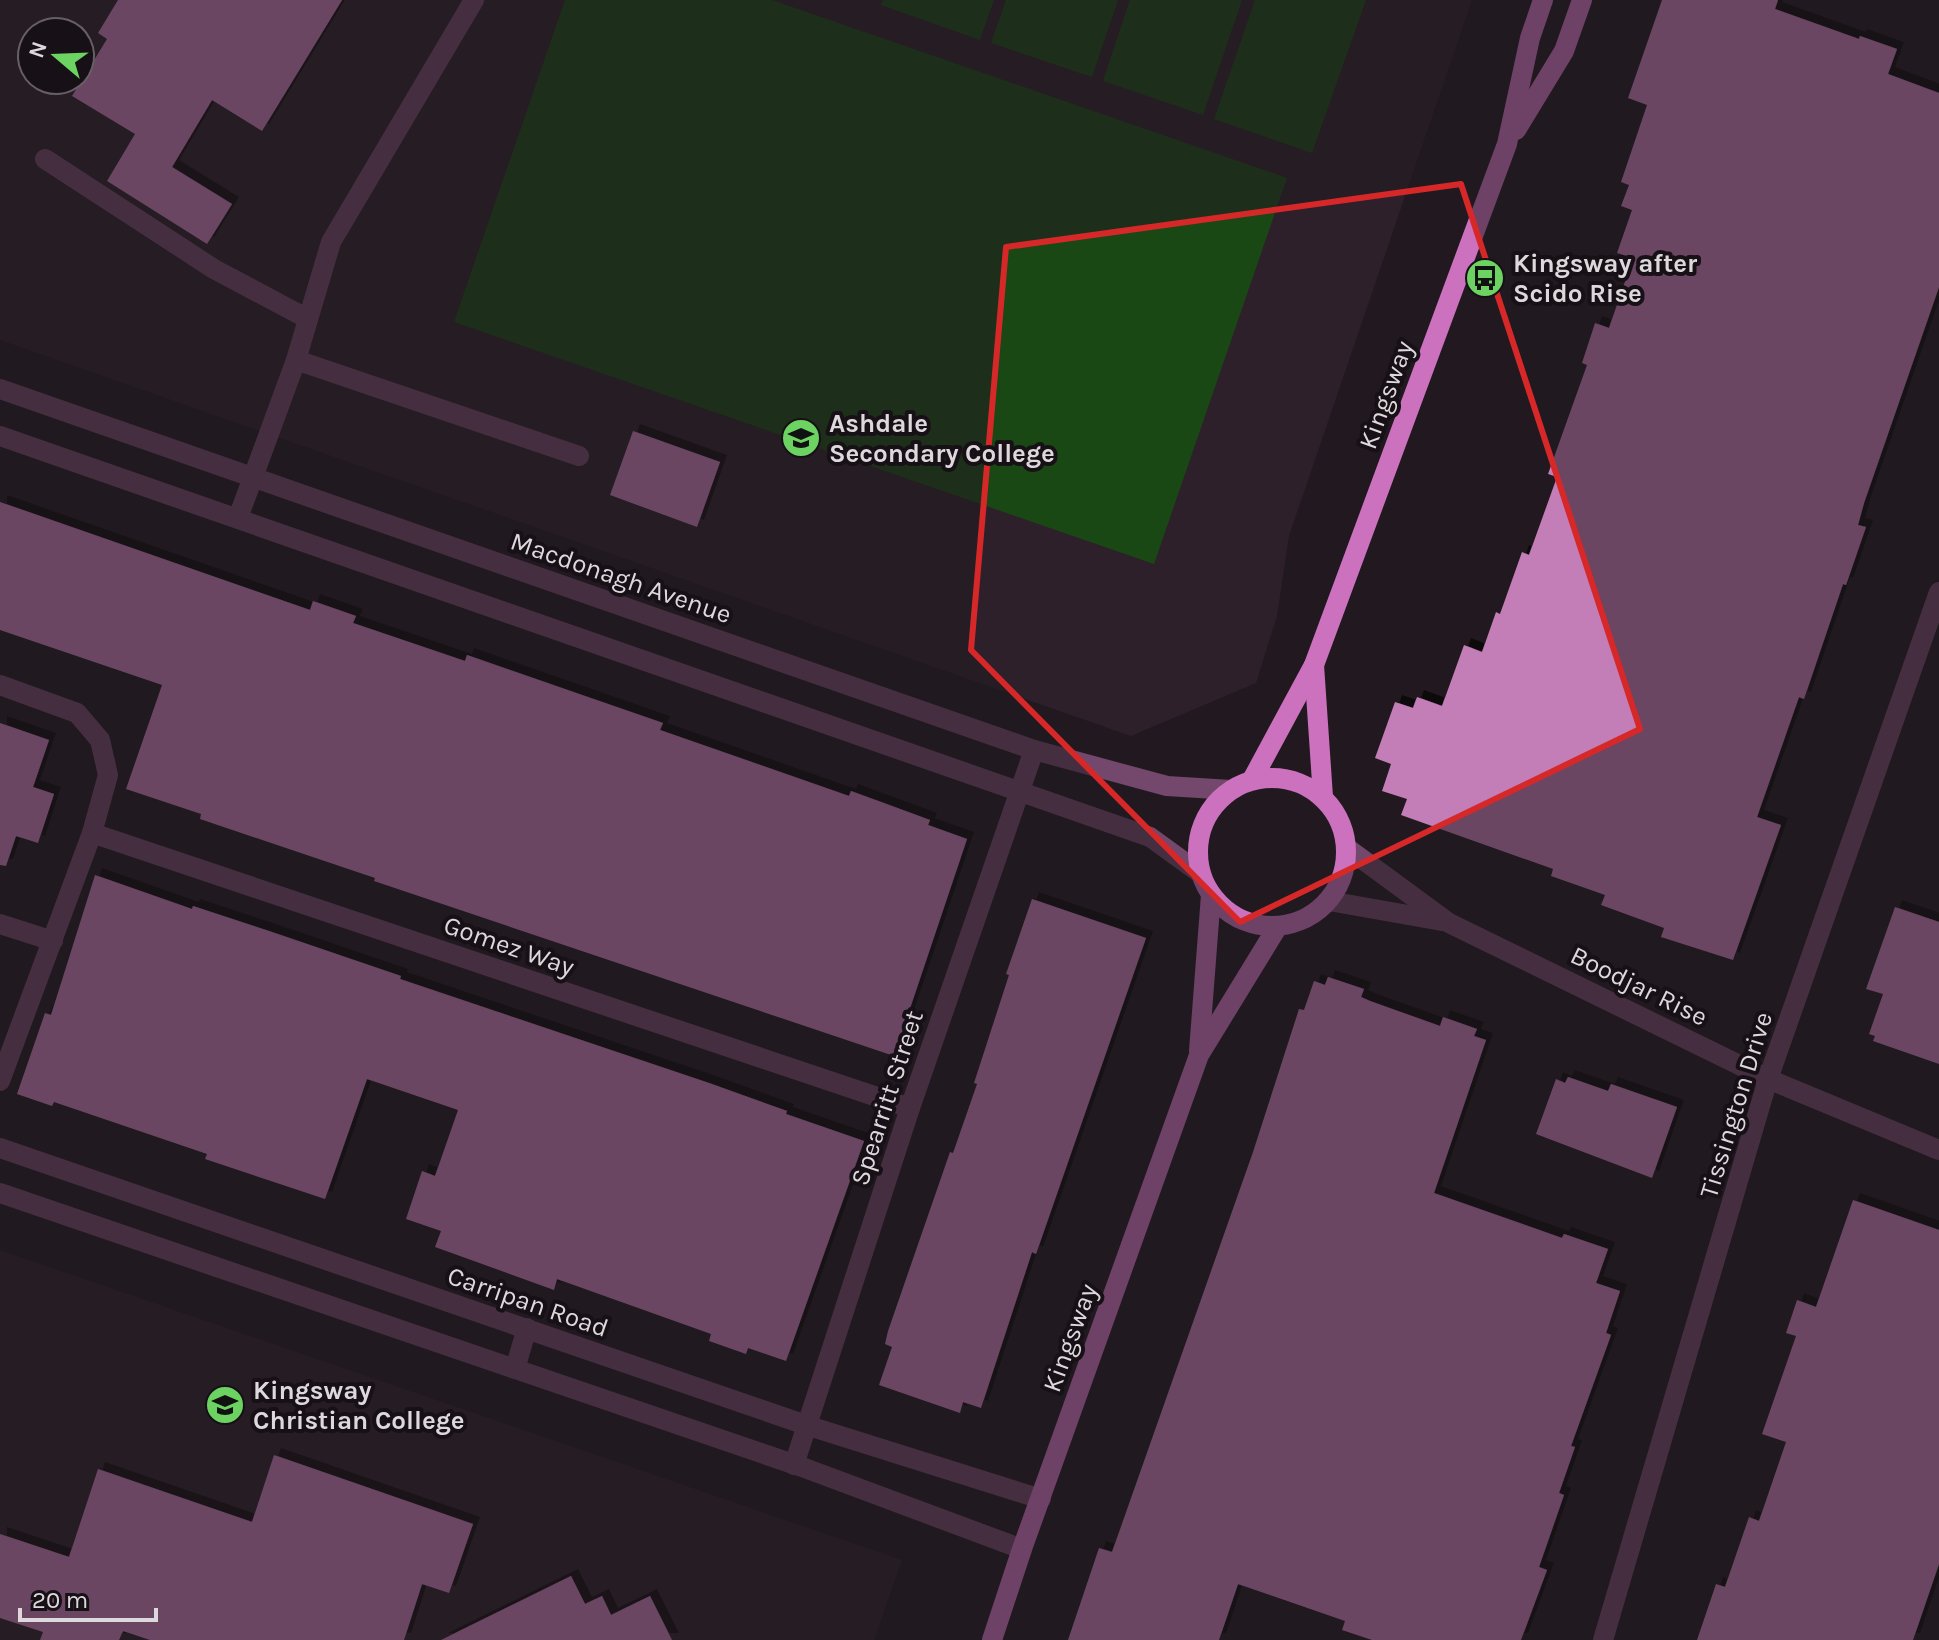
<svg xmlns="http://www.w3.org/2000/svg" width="1939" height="1640" viewBox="0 0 1939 1640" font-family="Karla,sans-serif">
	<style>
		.built { fill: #2d202a; fill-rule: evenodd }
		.green { fill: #1a4815 }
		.building { fill: #c37db7; filter: url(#shadow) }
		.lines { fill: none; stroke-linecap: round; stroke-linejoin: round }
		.minor { stroke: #73486c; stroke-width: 20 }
		.major { stroke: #cc71be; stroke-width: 20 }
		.marked { fill: none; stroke: #d62828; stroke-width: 6; stroke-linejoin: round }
		.labels { text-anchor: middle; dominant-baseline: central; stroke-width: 8; stroke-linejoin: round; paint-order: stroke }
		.poi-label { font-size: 26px; font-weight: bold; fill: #ddd8dc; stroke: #171016; text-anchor: start }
		.street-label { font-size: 26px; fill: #ddd8dc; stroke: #171016 }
	</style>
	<defs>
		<filter id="shadow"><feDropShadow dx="7" dy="-7" stdDeviation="0" flood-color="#0009"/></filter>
	</defs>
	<rect width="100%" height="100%" fill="#21191f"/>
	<g class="built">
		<path d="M0 0H1472L1289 536 1277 616 1256 683 1131 736 0 340ZM32 32H80V80H32Z"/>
		<path d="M0 1250 902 1560 874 1640H0Z"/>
	</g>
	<g class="green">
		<path d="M565 0H772L1287 178 1154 564 454 322Z"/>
		<path d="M883 0H994L980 40 881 5Z"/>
		<path d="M1006 0H1118L1092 77 991 43Z"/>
		<path d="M1130 0H1242L1203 115 1103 81Z"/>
		<path d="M1255 0H1366L1312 153 1214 119Z"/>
	</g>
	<g class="building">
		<path d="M118 0H342L262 131 212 100 172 167 232 204 207 244 107 181 135 134 72 96 107 39 98 33Z"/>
		<path d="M1662 0H1778L1775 9 1859 39 1860 36 1897 49 1888 74 1939 93V287L1864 503 1858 525 1866 527 1846 585 1843 584 1804 699 1799 697 1757 817 1781 825 1733 960 1661 937 1664 928 1601 905 1605 895 1551 876 1553 869 1401 815 1407 799 1382 791 1391 764 1375 758 1395 702 1413 708 1417 697 1442 706 1464 645 1482 652 1496 612 1500 614 1522 552 1529 555 1557 477 1548 474 1587 365 1582 363 1595 323 1609 328 1633 258 1617 253 1632 210 1621 206 1629 185 1621 182 1647 105 1628 98Z"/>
		<path d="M633 431 720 462 697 527 610 495Z"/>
		<path d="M0 502 310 610 313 601 356 616 353 623 465 661 467 655 585 696 663 723 660 730 849 796 851 791 892 806 930 820 928 825 967 839 894 1056 374 881 375 878 200 819 201 814 126 789 162 685 0 630Z"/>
		<path d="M0 723 49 740 33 787 54 794 38 843 16 836 6 866 0 865Z"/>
		<path d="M95 875 192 909 193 906 269 931 401 976 400 979 709 1083 787 1111 786 1114 864 1141 786 1361 748 1348 746 1354 709 1341 711 1334 557 1279 554 1290 435 1247 441 1231 406 1219 422 1171 435 1176 458 1110 367 1079 325 1199 205 1159 207 1154 54 1102 52 1106 17 1094 45 1013 51 1015Z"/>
		<path d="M1032 899 1146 938 1036 1254 1032 1252 981 1408 963 1402 960 1413 879 1385 892 1347 885 1344 888 1331 950 1152 953 1153 977 1084 974 1083 1009 975 1006 974Z"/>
		<path d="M1895 907 1939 922V1064L1873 1041 1875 1036 1869 1034 1883 994 1866 989Z"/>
		<path d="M1328 977 1364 989 1361 997 1370 1001 1440 1026 1443 1017 1477 1029 1474 1036 1486 1040 1434 1193 1562 1238 1564 1234 1608 1249 1596 1283 1620 1291 1606 1333 1611 1335 1571 1446 1575 1447 1559 1493 1564 1495 1539 1567 1547 1570 1521 1640H1372L1342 1630 1345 1621 1238 1584 1219 1640H1068L1099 1548 1112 1552 1253 1152 1299 1009 1304 1010 1314 981 1325 985Z"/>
		<path d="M1568 1077 1608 1091 1611 1084 1677 1107 1652 1178 1536 1134 1556 1079 1565 1083Z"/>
		<path d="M1853 1200 1939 1230V1564L1913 1640H1697L1716 1584 1725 1587 1749 1517 1759 1521 1786 1442 1762 1434 1796 1336 1786 1333 1797 1300 1816 1307Z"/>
		<path d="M274 1455 473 1524 449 1593 422 1584 404 1640H150L123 1631 119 1640H40L43 1632 0 1618V1534L69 1557 98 1469 252 1522Z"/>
		<path d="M571 1576 585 1604 602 1596 611 1615 650 1596 672 1640H441Z"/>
	</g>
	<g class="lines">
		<g class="minor">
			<path d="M45 159 214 269 308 319"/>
			<path d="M296 360 579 456"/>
			<path d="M0 389 1034 750 1167 786 1231 790"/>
			<path d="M0 436 1150 837 1201 874"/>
			<path d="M238 518 296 360 331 242 474 0"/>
			<path d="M0 685 77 713 100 740 108 775 92 833 0 1081"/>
			<path d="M92 833 910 1108"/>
			<path d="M1347 848 1449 923 1768 1079 1939 1150"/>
			<path d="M1329 901 1442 921"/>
			<path d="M0 924 53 941"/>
			<path d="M0 1148 809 1426 1041 1499"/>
			<path d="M0 1193 802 1467 1022 1549"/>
			<path d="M515 1369 527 1328"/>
			<path d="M794 1465 910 1108 1034 750"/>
			<path d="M1603 1640 1768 1079 1939 592"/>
		</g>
		<g class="major">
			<path d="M1516 130 1564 51 1582 0"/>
			<path d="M1314 665 1323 797"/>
			<circle cx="1272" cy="852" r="74"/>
			<path d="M1252 780 1314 665 1507 144 1530 38 1543 0"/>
			<path d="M1199 1051 1211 895"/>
			<path d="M992 1640 1022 1549 1199 1055 1278 926"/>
		</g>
	</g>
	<path d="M0 0H1939V1640H0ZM1461 184 1640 729 1240 922 971 650 1006 247Z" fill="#21191f" fill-opacity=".55" fill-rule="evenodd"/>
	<path class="marked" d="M1461 184 1640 729 1240 922 971 650 1006 247Z"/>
	<defs>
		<symbol id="bus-disc" viewBox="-11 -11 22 22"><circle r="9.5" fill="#6cd362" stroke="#171016"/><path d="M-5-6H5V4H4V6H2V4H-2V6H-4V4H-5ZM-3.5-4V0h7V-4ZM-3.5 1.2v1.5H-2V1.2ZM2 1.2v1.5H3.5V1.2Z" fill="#111"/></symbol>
		<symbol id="school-disc" viewBox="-11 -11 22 22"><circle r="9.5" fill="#6cd362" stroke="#171016"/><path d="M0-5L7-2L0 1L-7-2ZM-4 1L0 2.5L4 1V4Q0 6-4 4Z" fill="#111"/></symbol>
	</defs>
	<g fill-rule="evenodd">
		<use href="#bus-disc" x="1463" y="256" width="44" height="44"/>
		<use href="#school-disc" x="779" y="416" width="44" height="44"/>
		<use href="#school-disc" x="203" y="1383" width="44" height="44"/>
	</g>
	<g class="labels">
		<g class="poi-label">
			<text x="1513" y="263">Kingsway after<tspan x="1513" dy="30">Scido Rise</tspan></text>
			<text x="829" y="423">Ashdale<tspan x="829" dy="30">Secondary College</tspan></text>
			<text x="253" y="1390">Kingsway<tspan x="253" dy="30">Christian College</tspan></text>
		</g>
		<g class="street-label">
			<text transform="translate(1386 395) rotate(-70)">Kingsway</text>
			<text transform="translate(621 578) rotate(19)">Macdonagh Avenue</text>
			<text transform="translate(509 946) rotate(19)">Gomez Way</text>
			<text transform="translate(1639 986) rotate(26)">Boodjar Rise</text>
			<text transform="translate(887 1098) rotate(-72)">Spearritt Street</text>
			<text transform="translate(1736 1105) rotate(-73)">Tissington Drive</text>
			<text transform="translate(528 1302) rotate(19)">Carripan Road</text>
			<text transform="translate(1070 1338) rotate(-70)">Kingsway</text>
		</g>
	</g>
	<g transform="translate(56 56) rotate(289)"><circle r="38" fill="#171016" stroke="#666065" stroke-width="2"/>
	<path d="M0-6L14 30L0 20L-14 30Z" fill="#6cd362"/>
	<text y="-12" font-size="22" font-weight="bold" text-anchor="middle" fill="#ddd8dc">N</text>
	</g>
	<path d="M20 1608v12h136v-12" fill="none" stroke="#ddd8dc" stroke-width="4"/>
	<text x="32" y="1608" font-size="24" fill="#ddd8dc" stroke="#171016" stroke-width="6" paint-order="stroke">20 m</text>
</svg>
